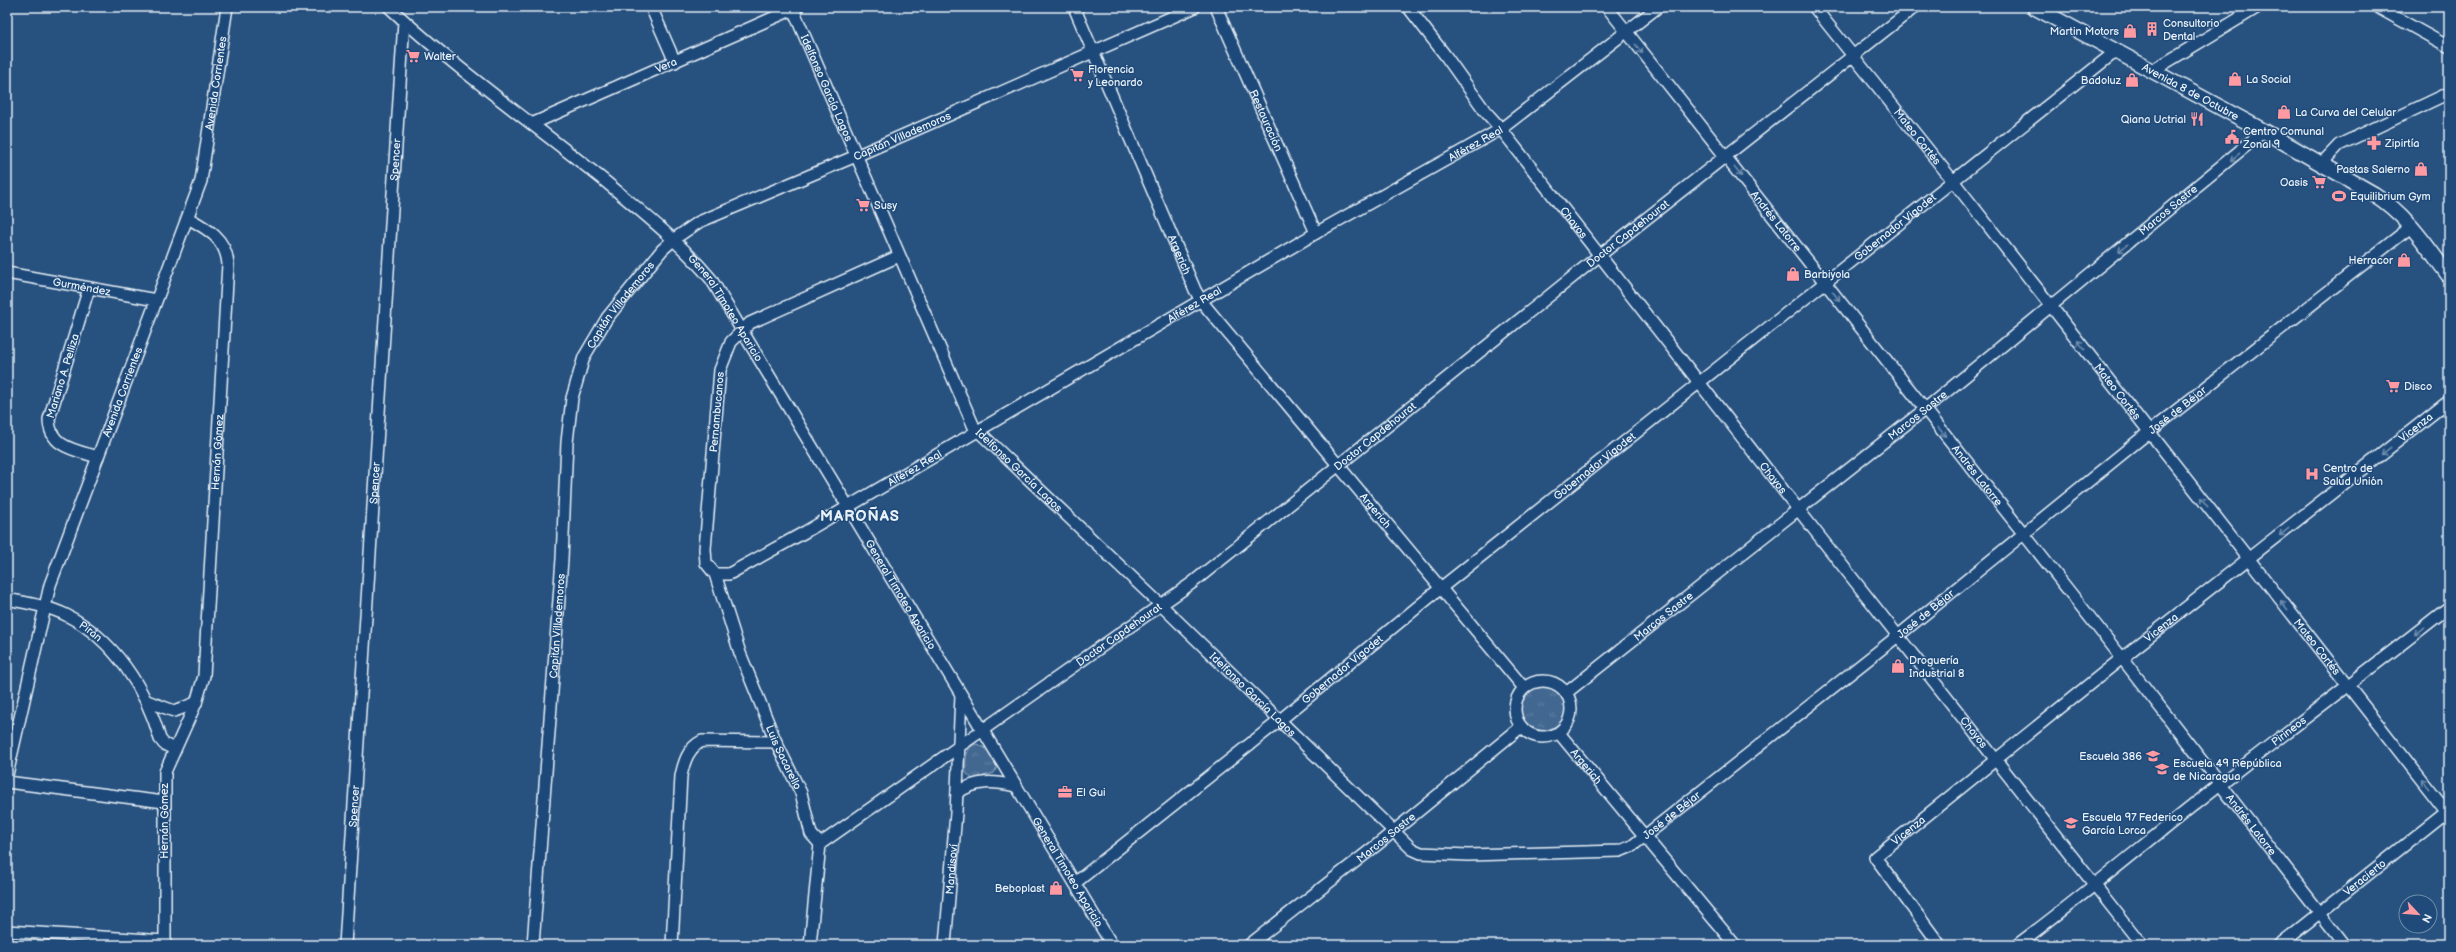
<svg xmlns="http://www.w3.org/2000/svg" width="2456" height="952" viewBox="0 0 2456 952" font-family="'Balsamiq Sans',sans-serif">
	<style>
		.grass { fill: url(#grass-tufts); stroke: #96acc4 }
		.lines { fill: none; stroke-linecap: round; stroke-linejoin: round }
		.minor-casing { stroke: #e8f1f8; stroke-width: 14 }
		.major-casing { stroke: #e8f1f8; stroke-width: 17 }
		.minor { stroke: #1f4a7a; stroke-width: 11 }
		.major { stroke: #1f4a7a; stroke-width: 14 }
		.oneway { stroke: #6f8dac }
		.labels { text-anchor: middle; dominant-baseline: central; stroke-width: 3; stroke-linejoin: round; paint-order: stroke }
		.poi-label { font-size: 11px; fill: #e8f1f8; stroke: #1f4a7a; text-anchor: start }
		.street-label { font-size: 11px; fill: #e8f1f8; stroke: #1f4a7a }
		.district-label { font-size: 15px; font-weight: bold; letter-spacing: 1px; fill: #e8f1f8; stroke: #1f4a7a }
	</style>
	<defs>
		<pattern id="grass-tufts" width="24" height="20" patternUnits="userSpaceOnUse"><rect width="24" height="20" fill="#436891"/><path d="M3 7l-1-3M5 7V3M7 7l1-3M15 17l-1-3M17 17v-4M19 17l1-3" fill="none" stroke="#5e7ea1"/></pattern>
	</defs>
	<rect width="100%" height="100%" fill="#27517f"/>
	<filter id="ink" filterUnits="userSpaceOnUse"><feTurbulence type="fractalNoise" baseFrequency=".025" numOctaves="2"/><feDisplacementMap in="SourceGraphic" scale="8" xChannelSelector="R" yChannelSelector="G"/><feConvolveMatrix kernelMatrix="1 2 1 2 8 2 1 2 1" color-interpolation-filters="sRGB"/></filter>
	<g filter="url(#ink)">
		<g class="grass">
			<circle cx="1544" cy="709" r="23"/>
			<path d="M977 744 987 749 997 767 994 773 973 779 966 773C965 763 965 746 977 744Z"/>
		</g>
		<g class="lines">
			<defs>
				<g id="minor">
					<path id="s1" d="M389 7C457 70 534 124 606 182 643 213 680 242 711 279L1112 945"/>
					<path d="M651 7 675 62"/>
					<path id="s2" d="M792 7 974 427 1162 606 1412 849 1421 853 1468 855 1620 851 1632 846 1899 635 2149 432 2412 226"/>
					<path id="s3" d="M1074 7 1195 290 1202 302 1524 688"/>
					<path id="s4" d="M1216 7 1316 233"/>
					<path id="s5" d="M1408 7 1445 55 1485 111 1501 129 1812 527 2142 945"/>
					<path id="s6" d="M1607 7 2122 658 2345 945"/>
					<path id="s7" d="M1814 7 1954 182 2449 815"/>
					<path d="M2377 7 2449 47"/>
					<path d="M2152 71 2258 7"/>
					<path id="s8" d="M534 123 798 7"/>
					<path d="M2322 163 2339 145 2449 93"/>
					<path id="s9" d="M899 256 750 323 731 342 720 370 705 549 706 563 715 574H729L805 532 1316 233 1501 129 1658 7"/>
					<path id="s10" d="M7 273 156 300"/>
					<path d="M89 288 49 419C49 447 75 450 98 457"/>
					<path id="s11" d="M715 574 740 653 776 742 801 793 811 834 820 844"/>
					<path id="s12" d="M7 599C27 603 48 606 66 615 114 639 146 689 160 739L164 744 174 749"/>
					<circle cx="1543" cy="709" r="28"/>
					<path id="s13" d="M1566 693 1924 410 2264 131"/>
					<path d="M147 701 174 711 196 703"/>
					<path id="s14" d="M1559 733 1735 945"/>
					<path id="s15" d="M7 775 50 585 201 181 227 7"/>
					<path d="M7 782 164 802"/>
					<path d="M957 793C976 780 993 781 1015 786"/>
					<path id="s16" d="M820 844 1192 583 1600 255 1915 7"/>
					<path id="s17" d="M1075 883 1279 721 1442 587 2115 52"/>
					<path d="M7 931 165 941"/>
					<path id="s18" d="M165 945V772L196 703 204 676 228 264C226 239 208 229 188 218"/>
					<path id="s19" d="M345 945 404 21"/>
					<path id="s20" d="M533 945 562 559 567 442 572 398 584 357 607 318 662 250 674 239 699 222 856 156 1195 7"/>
					<path d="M672 945 681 776C684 762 688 748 702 741L776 742"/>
					<path d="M810 945 820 844"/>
					<path id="s21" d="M945 945 956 813 961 695"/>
					<path id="s22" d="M1249 945 1378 844 1521 727"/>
					<path id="s23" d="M1940 945 1875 857 2122 658 2449 401"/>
					<path id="s24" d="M2017 945C2086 894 2151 838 2219 785 2295 725 2373 667 2449 607"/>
					<path id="s25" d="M2279 945 2449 810"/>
				</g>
				<g id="major">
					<path id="s26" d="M2034 7 2264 131 2374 194C2407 215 2426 245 2449 276"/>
				</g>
			</defs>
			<use href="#minor" class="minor-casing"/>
			<use href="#major" class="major-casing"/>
			<use href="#minor" class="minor"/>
			<use href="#major" class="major"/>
		</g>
		<defs><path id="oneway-shaft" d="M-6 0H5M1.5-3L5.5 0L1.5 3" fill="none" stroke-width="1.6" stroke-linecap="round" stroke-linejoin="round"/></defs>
		<g class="oneway">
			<use href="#oneway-shaft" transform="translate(1639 49) rotate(52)"/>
			<use href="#oneway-shaft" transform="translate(2235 157) rotate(141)"/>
			<use href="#oneway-shaft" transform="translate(1738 172) rotate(52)"/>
			<use href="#oneway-shaft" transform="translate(2123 248) rotate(141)"/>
			<use href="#oneway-shaft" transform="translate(1836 296) rotate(52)"/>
			<use href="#oneway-shaft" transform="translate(2081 345) rotate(-128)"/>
			<use href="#oneway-shaft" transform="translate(1942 432) rotate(51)"/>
			<use href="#oneway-shaft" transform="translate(2386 451) rotate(142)"/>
			<use href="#oneway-shaft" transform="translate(2204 502) rotate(-128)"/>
			<use href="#oneway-shaft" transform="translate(2284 532) rotate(142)"/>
			<use href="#oneway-shaft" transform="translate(2284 605) rotate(-128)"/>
			<use href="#oneway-shaft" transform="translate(2419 631) rotate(141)"/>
			<use href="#oneway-shaft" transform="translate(2425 784) rotate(-128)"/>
		</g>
	</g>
	<defs>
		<symbol id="building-bare" viewBox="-9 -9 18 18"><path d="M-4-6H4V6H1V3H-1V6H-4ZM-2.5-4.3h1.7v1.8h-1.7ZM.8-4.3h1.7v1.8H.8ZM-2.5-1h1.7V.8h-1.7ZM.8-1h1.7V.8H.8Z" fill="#ff9aa2" stroke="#1f4a7a" stroke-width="2.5" paint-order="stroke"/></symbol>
		<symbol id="shop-bare" viewBox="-9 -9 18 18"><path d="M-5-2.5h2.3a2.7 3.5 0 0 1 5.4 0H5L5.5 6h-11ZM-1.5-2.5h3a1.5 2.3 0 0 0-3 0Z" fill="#ff9aa2" stroke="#1f4a7a" stroke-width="2.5" paint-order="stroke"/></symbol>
		<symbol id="supermarket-bare" viewBox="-9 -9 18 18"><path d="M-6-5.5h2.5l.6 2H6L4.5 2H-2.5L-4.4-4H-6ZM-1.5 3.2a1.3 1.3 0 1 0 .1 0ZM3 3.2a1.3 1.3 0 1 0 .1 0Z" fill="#ff9aa2" stroke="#1f4a7a" stroke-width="2.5" paint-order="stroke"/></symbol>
		<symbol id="restaurant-bare" viewBox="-9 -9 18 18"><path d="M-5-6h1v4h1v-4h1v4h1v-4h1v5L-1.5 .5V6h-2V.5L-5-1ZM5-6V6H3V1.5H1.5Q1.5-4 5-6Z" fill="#ff9aa2" stroke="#1f4a7a" stroke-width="2.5" paint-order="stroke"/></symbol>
		<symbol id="civic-bare" viewBox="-9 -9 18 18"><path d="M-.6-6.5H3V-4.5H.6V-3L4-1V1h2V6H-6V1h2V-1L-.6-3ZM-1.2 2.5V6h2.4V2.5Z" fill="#ff9aa2" stroke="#1f4a7a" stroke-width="2.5" paint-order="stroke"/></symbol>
		<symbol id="pharmacy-bare" viewBox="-9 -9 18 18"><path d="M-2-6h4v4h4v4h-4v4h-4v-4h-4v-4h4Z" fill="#ff9aa2" stroke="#1f4a7a" stroke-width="2.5" paint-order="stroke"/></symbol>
		<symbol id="stadium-bare" viewBox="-9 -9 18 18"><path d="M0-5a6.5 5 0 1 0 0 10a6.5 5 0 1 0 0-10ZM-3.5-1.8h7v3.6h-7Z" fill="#ff9aa2" stroke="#1f4a7a" stroke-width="2.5" paint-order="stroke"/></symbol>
		<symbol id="hospital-bare" viewBox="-9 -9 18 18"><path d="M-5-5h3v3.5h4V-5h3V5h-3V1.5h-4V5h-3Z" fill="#ff9aa2" stroke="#1f4a7a" stroke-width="2.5" paint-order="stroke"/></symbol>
		<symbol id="school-bare" viewBox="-9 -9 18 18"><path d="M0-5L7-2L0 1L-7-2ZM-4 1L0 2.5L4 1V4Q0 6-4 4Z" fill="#ff9aa2" stroke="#1f4a7a" stroke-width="2.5" paint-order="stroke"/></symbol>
		<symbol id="office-bare" viewBox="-9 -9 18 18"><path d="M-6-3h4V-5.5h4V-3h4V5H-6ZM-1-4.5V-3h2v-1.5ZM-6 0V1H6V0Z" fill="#ff9aa2" stroke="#1f4a7a" stroke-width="2.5" paint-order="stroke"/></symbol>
	</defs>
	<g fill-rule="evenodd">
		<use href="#building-bare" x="2142" y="19" width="20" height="20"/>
		<use href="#shop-bare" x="2120" y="21" width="20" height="20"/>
		<use href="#supermarket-bare" x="403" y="46" width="20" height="20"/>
		<use href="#supermarket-bare" x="1067" y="65" width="20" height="20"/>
		<use href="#shop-bare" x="2225" y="69" width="20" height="20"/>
		<use href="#shop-bare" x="2122" y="70" width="20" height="20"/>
		<use href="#shop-bare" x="2274" y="102" width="20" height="20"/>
		<use href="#restaurant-bare" x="2187" y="109" width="20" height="20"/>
		<use href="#civic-bare" x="2222" y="127" width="20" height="20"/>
		<use href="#pharmacy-bare" x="2364" y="133" width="20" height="20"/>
		<use href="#shop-bare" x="2411" y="159" width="20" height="20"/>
		<use href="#supermarket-bare" x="2309" y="172" width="20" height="20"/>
		<use href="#stadium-bare" x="2329" y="186" width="20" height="20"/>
		<use href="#supermarket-bare" x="853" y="195" width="20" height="20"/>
		<use href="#shop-bare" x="2394" y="250" width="20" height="20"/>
		<use href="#shop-bare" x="1783" y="264" width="20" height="20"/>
		<use href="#supermarket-bare" x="2383" y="376" width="20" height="20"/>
		<use href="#hospital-bare" x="2302" y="464" width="20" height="20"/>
		<use href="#shop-bare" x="1888" y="656" width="20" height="20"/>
		<use href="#school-bare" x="2143" y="746" width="20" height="20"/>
		<use href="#school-bare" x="2152" y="759" width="20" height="20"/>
		<use href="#office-bare" x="1055" y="782" width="20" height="20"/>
		<use href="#school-bare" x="2061" y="813" width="20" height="20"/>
		<use href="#shop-bare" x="1046" y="878" width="20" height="20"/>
	</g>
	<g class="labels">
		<g class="poi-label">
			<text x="2163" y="23">Consultorio<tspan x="2163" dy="13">Dental</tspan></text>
			<text x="2119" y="31" text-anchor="end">Martin Motors</text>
			<text x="424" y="56">Walter</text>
			<text x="1088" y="69">Florencia<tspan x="1088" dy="13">y Leonardo</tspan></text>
			<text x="2246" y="79">La Social</text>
			<text x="2121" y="80" text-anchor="end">Badoluz</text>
			<text x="2295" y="112">La Curva del Celular</text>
			<text x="2186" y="119" text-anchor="end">Qiana Uctrial</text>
			<text x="2243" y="131">Centro Comunal<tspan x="2243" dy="13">Zonal 9</tspan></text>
			<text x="2385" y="143">Zipirtía</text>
			<text x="2410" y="169" text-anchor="end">Pastas Salerno</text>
			<text x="2308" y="182" text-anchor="end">Oasis</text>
			<text x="2350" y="196">Equilibrium Gym</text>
			<text x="874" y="205">Susy</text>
			<text x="2393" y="260" text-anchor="end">Herracor</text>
			<text x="1804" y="274">Barbiyola</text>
			<text x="2404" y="386">Disco</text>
			<text x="2323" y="468">Centro de<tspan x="2323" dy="13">Salud Unión</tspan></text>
			<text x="1909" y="660">Droguería<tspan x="1909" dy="13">Industrial 8</tspan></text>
			<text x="2142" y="756" text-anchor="end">Escuela 386</text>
			<text x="2173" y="763">Escuela 49 República<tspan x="2173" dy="13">de Nicaragua</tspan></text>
			<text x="1076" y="792">El Gui</text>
			<text x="2082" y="817">Escuela 97 Federico<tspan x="2082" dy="13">García Lorca</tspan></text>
			<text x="1045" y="888" text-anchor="end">Beboplast</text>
		</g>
		<g class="street-label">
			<text stroke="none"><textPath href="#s8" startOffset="144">Vera</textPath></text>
			<text stroke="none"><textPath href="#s15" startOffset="725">Avenida Corrientes</textPath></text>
			<text stroke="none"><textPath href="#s2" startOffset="88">Idelfonso García Lagos</textPath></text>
			<text stroke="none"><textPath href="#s26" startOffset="178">Avenida 8 de Octubre</textPath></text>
			<text stroke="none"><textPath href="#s4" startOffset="124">Restauración</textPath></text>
			<text stroke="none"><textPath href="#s20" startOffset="991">Capitán Villademoros</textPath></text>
			<text stroke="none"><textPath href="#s7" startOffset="166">Mateo Cortés</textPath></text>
			<text stroke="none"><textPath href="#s9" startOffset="1304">Alférez Real</textPath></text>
			<text stroke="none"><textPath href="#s19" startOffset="787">Spencer</textPath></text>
			<text stroke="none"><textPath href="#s13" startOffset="772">Marcos Sastre</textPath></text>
			<text stroke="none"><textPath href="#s6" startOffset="273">Andrés Latorre</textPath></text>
			<text stroke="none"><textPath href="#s5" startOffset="272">Chayos</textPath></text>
			<text stroke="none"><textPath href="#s17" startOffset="1050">Gobernador Vigodet</textPath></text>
			<text stroke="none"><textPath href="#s16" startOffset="1013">Doctor Capdehourat</textPath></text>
			<text stroke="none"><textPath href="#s3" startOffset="269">Argerich</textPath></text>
			<text stroke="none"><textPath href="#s10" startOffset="76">Gurméndez</textPath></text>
			<text stroke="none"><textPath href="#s20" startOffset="655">Capitán Villademoros</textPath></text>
			<text stroke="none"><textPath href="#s9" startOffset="980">Alférez Real</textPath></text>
			<text stroke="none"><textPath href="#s1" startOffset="454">General Timoteo Aparicio</textPath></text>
			<text transform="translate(63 376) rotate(-73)">Mariano A. Pelliza</text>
			<text stroke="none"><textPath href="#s7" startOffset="490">Mateo Cortés</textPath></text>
			<text stroke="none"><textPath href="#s15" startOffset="401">Avenida Corrientes</textPath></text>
			<text stroke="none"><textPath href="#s2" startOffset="1986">José de Béjar</textPath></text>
			<text transform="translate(717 412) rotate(-85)">Pernambucanos</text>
			<text stroke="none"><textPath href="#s13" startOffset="448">Marcos Sastre</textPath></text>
			<text stroke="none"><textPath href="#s23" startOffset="800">Vicenza</textPath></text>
			<text stroke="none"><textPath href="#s16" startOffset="689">Doctor Capdehourat</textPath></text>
			<text stroke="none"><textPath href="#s18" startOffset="501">Hernán Gómez</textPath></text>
			<text stroke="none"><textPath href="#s17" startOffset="666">Gobernador Vigodet</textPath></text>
			<text stroke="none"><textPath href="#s9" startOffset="656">Alférez Real</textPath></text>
			<text stroke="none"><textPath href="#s2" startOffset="520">Idelfonso García Lagos</textPath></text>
			<text stroke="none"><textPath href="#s6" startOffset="597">Andrés Latorre</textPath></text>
			<text stroke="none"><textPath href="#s5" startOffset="596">Chayos</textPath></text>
			<text stroke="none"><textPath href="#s19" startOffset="463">Spencer</textPath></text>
			<text stroke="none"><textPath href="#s3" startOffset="593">Argerich</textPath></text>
			<text stroke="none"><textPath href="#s1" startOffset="790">General Timoteo Aparicio</textPath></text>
			<text stroke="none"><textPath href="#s2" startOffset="1662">José de Béjar</textPath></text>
			<text stroke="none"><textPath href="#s13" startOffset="124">Marcos Sastre</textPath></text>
			<text stroke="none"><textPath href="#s20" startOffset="320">Capitán Villademoros</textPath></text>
			<text stroke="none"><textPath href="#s23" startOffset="476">Vicenza</textPath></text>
			<text stroke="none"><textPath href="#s12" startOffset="91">Pirán</textPath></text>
			<text stroke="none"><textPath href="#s16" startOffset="365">Doctor Capdehourat</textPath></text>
			<text stroke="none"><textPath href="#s7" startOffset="814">Mateo Cortés</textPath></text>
			<text stroke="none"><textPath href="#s17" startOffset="342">Gobernador Vigodet</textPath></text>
			<text stroke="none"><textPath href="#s2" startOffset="844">Idelfonso García Lagos</textPath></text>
			<text stroke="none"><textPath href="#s5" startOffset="920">Chayos</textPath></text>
			<text stroke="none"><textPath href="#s24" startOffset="346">Pirineos</textPath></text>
			<text stroke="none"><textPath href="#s11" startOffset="196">Luis Sacarello</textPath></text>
			<text stroke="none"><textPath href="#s14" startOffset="43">Argerich</textPath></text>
			<text stroke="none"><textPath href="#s19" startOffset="139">Spencer</textPath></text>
			<text stroke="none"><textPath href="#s2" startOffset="1338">José de Béjar</textPath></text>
			<text transform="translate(164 821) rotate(-90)">Hernán Gómez</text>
			<text stroke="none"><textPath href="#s6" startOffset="1041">Andrés Latorre</textPath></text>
			<text stroke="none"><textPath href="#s23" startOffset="152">Vicenza</textPath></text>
			<text stroke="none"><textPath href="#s22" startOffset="174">Marcos Sastre</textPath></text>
			<text stroke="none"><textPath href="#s21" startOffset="76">Mandisoví</textPath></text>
			<text stroke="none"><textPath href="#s1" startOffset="1114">General Timoteo Aparicio</textPath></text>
			<text stroke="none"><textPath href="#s25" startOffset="109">Veracierto</textPath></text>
		</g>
		<g class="district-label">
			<text x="860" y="516">MAROÑAS</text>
		</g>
	</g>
	<rect width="2456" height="952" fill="none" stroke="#1f4a7a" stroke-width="24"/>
	<rect x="12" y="12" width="2432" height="928" fill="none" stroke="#e8f1f8" stroke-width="1.5" filter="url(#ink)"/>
	<g transform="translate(2418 914) rotate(116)"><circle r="19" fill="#1f4a7a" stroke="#6f8dac"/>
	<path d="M0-3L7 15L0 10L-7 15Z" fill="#ff9aa2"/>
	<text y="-6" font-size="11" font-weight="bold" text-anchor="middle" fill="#e8f1f8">N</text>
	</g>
</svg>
